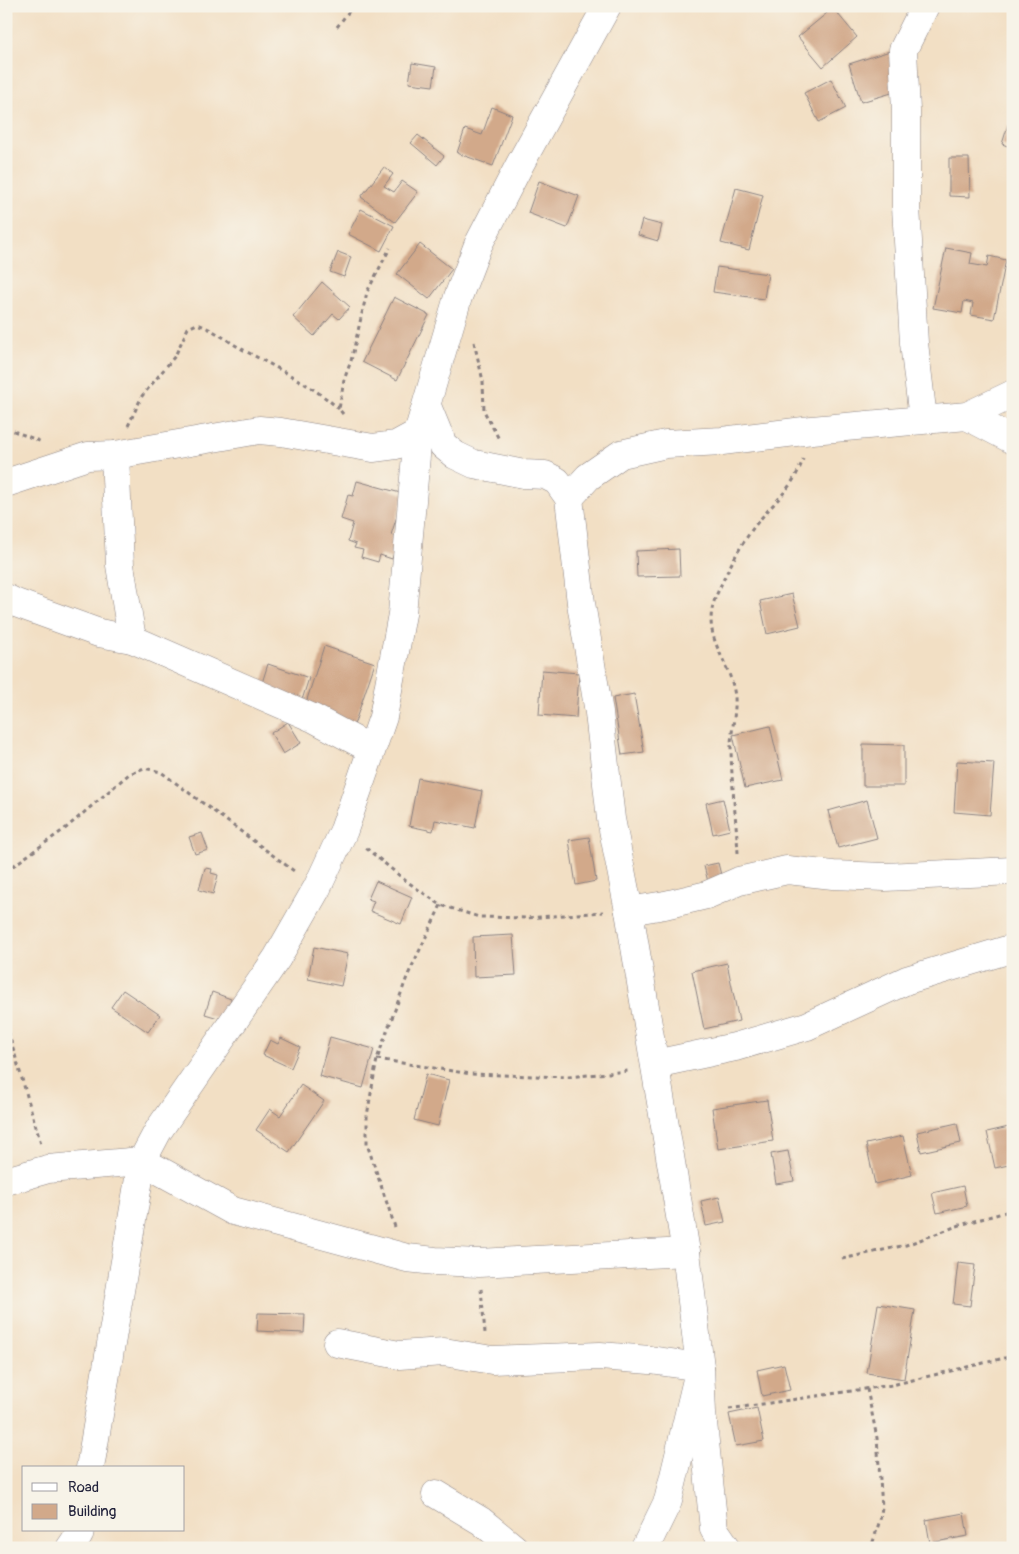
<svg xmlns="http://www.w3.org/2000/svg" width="1019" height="1554" viewBox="0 0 1019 1554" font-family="Pangolin,sans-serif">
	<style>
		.building { fill: #d2a98a }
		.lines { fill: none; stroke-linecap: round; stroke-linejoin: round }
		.street-casing { stroke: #8a8080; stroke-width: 29 }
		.path { stroke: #8a8080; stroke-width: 3; stroke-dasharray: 4 4; stroke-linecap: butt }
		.street { stroke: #fff; stroke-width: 28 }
	</style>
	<rect width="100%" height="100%" fill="#f7f3e8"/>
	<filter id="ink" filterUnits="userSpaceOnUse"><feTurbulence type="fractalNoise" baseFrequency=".02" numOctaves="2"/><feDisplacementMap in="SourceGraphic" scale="10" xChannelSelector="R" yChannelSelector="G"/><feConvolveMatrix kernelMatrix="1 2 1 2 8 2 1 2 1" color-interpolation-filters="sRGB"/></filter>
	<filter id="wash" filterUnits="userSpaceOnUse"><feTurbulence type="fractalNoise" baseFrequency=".0096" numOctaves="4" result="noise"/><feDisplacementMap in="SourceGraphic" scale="20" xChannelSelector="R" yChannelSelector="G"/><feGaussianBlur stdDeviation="1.12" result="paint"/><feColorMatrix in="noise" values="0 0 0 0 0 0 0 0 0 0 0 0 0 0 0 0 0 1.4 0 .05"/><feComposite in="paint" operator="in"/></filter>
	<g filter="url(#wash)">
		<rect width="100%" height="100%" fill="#f2dfc4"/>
		<g id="blocks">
			<g class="building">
				<path d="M807 6H818L813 12Z"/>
				<path d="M833 8 857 37 823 67 798 37Z"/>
				<path d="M890 51 902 90 861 102 849 64Z"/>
				<path d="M412 63 436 67 433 86 409 83Z"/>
				<path d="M831 79 846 108 819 122 804 93Z"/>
				<path d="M492 107 512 115 493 166 457 153 465 129 482 135Z"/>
				<path d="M1008 125 1013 127V148L1002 144Z"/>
				<path d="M418 135 444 156 437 165 411 143Z"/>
				<path d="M949 158H969L970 197 949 196Z"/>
				<path d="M384 167 393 174 384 186 394 192 402 181 418 192 395 222 361 197Z"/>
				<path d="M539 181 579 196 567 228 528 213Z"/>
				<path d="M736 188 763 195 749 250 721 243Z"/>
				<path d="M361 209 394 226 381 251 348 234Z"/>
				<path d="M642 220 662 225 658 241 638 235Z"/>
				<path d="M420 244 452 269 429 299 397 274Z"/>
				<path d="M946 248 972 253 970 264 987 267 989 256 1006 260 994 319 971 315 973 303 964 301 962 313 933 308Z"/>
				<path d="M338 252 351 257 344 277 330 272Z"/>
				<path d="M717 267 768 274 764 299 713 292Z"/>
				<path d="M322 282 350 307 339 319 333 314 314 336 293 317Z"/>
				<path d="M394 297 429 315 397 380 362 362Z"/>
				<path d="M357 481 404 494 391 535 399 537 392 559 380 555 378 562 361 557 363 550 354 548 356 544 348 541 353 523 341 519 348 495 353 496Z"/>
				<path d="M679 549 680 576 637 577 636 551Z"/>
				<path d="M792 594 800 626 767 634 760 601Z"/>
				<path d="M324 646 375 663 354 725 304 709Z"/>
				<path d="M268 664 309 678 302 700 261 686Z"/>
				<path d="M542 670 579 673 576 718 539 715Z"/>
				<path d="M634 694 644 752 622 755 613 698Z"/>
				<path d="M288 722 301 743 283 754 271 733Z"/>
				<path d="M770 726 783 780 745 788 733 735Z"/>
				<path d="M863 744 904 745V786H863Z"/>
				<path d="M957 761 994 763 990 815 954 812Z"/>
				<path d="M418 778 482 791 475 828 435 820 433 831 409 826Z"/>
				<path d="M723 799 730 830 713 834 706 803Z"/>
				<path d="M867 800 877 838 838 848 828 811Z"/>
				<path d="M202 833 208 850 195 854 189 837Z"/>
				<path d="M589 837 596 881 576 885 569 840Z"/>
				<path d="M718 863 722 879 708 882 704 866Z"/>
				<path d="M205 868 212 869 211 873 218 875 213 894 199 890Z"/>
				<path d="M376 881 412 897 401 924 370 911 374 901 368 899Z"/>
				<path d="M513 935 516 975 474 977 473 937Z"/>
				<path d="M314 947 348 954 341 986 308 979Z"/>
				<path d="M727 963 739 1021 704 1029 692 971Z"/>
				<path d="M123 990 160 1015 148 1032 111 1007Z"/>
				<path d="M212 992 231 999 225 1020 205 1014Z"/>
				<path d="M330 1037 374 1049 363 1088 319 1076Z"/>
				<path d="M281 1038 300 1047 291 1068 263 1055 270 1040 278 1044Z"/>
				<path d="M426 1074 449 1080 438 1126 414 1120Z"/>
				<path d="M301 1085 324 1101 289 1152 256 1130 270 1109 280 1116Z"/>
				<path d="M767 1100 773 1141 718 1149 712 1108Z"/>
				<path d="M957 1123 961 1143 921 1152 917 1132Z"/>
				<path d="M1013 1126V1164L995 1168 987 1132Z"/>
				<path d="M903 1136 912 1175 875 1184 866 1144Z"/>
				<path d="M788 1151 794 1181 776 1184 771 1154Z"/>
				<path d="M963 1186 967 1206 937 1213 932 1193Z"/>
				<path d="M719 1197 725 1222 706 1226 701 1201Z"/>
				<path d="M958 1263 975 1265 970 1306 953 1304Z"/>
				<path d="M878 1304 915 1310 904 1379 867 1373Z"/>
				<path d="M258 1313 305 1314 304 1333 257 1331Z"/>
				<path d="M784 1364 790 1390 762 1396 757 1370Z"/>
				<path d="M757 1408 764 1441 736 1446 729 1414Z"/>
				<path d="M964 1513 968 1536 930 1543 926 1520Z"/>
			</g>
		</g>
	</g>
	<g filter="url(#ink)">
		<use href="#blocks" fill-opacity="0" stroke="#8a8080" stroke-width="1"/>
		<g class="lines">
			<defs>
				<g id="street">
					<path d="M427 406 443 445 455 455 474 464 524 474 545 475 557 481 569 498 581 603 599 713 611 819 629 911 686 1252 700 1367 702 1413 714 1529 727 1548"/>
					<path d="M967 416 1013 440"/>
					<path d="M923 419 914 343 906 207V111L903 50 925 6"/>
					<path d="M115 455 120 565 132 639"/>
					<path d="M6 483 88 456 115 455 259 430 281 432 373 448 396 445 418 433 458 297 478 245 520 164 607 6"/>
					<path d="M569 498 588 477 621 454 666 444 722 441 812 430 967 416 1013 394"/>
					<path d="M6 598 16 603 99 633 132 639 313 718 371 749"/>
					<path d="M629 911 665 905 707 895 739 881 787 870 833 875 885 877 1013 871"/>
					<path d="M655 1064 735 1047 807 1026 907 980 1007 950H1013"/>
					<path d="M6 1181 48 1169 142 1161 158 1131 277 958 317 888 344 830 383 717 402 614 418 433"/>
					<path d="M337 1343 399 1355 444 1352 492 1360 600 1356 650 1360 700 1367 668 1501 645 1548"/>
					<path d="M90 1468 142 1161 233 1211 407 1258 435 1261 479 1263 686 1252"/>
					<path d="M436 1494 481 1521 514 1548"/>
					<path d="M70 1548 79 1535 80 1530"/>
				</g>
			</defs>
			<use href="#street" class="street-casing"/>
			<g class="path">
				<path d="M337 27 353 6"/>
				<path d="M474 342 483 381 484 411 500 441"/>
				<path d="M343 414 339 409 344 380 351 361 367 292 390 248"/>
				<path d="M128 426 142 396 175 356 188 328 197 324C213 329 226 340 240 348 274 367 310 383 339 409"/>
				<path d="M6 428 42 442"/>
				<path d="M366 848 406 881 441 905 479 917 527 918 603 912"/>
				<path d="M738 853C736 817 731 780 731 743 732 728 736 712 735 697 731 659 699 638 716 596 727 571 740 545 757 523 775 501 794 487 803 459"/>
				<path d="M6 871 66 828 129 774 144 768 161 772 294 871"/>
				<path d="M6 1024 41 1144"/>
				<path d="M377 1059 471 1074 568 1077 628 1071"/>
				<path d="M395 1227 367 1144V1116L377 1059 407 977 441 905"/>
				<path d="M842 1259 906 1245 960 1225 1013 1210"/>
				<path d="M481 1289 485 1333"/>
				<path d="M867 1389 877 1438 882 1507 880 1520 871 1548"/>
				<path d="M729 1409 892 1385 1013 1356"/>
			</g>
			<use href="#street" class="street"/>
		</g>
	</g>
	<rect width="1019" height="1554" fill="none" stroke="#f7f3e8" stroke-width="25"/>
	<rect x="22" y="1466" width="162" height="65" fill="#f7f3e8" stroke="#a29fa3"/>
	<rect x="32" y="1483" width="25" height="8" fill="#ffffff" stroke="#a29fa3"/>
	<text x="68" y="1492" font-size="15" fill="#22223b">Road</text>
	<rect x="32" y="1504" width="25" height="15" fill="#d2a98a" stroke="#a29fa3"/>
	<text x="68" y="1516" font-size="15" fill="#22223b">Building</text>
</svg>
